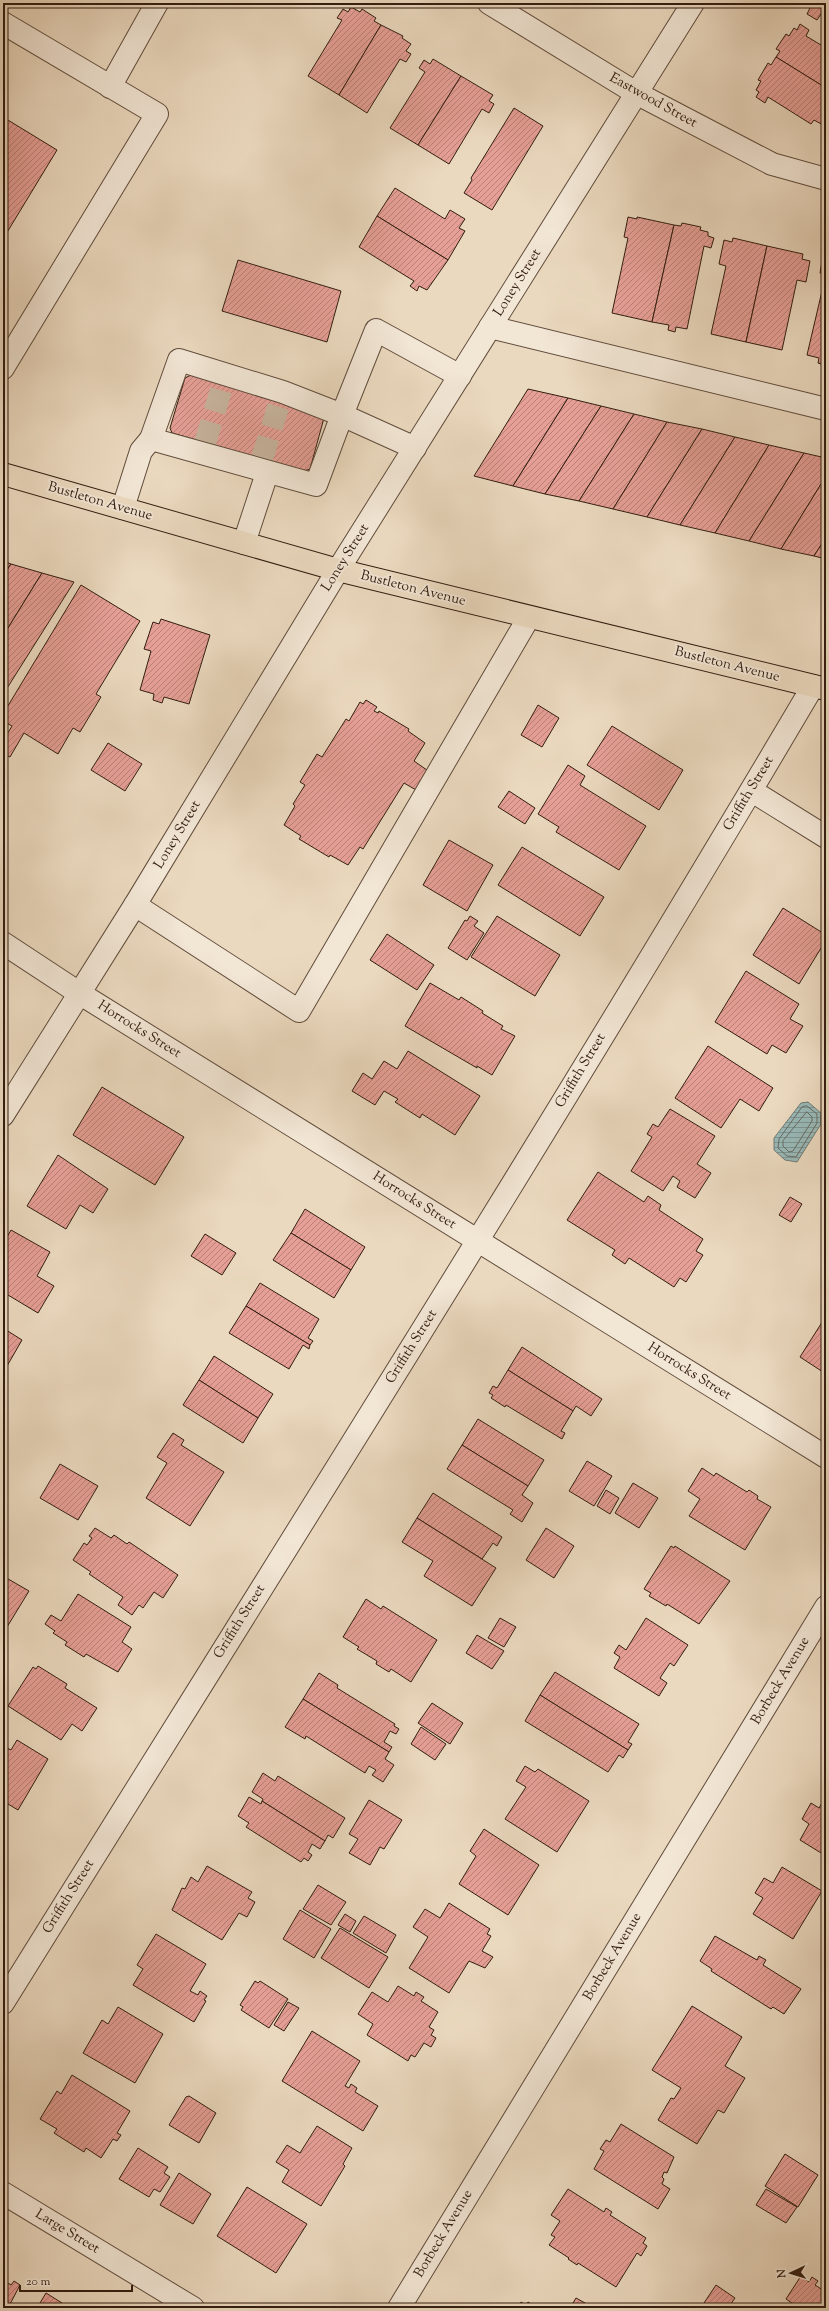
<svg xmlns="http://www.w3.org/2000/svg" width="829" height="2311" viewBox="0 0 829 2311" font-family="'Sorts Mill Goudy',serif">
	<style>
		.water { fill: url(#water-rules); stroke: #707b75 }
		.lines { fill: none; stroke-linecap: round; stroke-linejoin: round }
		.shore { stroke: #666b64; stroke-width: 1 }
		.building { fill: url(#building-hatch); stroke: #321d10 }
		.minor-tunnel { stroke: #c6b39c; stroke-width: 22; stroke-dasharray: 22 11; stroke-linecap: butt }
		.minor-casing { stroke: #604c3c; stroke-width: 24 }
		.major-casing { stroke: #321d10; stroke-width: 24 }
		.minor { stroke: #f2e6d5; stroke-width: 22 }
		.major { stroke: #ebd9bf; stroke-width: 22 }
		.labels { text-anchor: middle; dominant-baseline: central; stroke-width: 3.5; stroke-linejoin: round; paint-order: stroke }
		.street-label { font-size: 14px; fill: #321d10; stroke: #f2e6d5 }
	</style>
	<defs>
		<pattern id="water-rules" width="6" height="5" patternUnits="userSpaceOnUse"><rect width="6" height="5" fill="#99b9b8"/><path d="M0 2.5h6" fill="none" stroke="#7d9694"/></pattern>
		<pattern id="building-hatch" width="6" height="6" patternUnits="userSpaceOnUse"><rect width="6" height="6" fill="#e69f96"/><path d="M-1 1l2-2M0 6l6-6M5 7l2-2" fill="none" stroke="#bb8179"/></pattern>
	</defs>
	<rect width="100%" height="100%" fill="#ebd9bf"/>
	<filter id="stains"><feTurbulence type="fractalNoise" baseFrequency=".005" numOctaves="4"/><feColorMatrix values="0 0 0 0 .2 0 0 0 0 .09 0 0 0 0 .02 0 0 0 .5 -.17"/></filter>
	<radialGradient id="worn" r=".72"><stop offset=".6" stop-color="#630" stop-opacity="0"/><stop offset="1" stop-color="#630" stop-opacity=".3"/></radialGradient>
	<path class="water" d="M808 1102 821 1113V1124L797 1162 785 1160 774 1150V1138L801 1103Z"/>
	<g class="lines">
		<g class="shore">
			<path d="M807 1106 817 1114V1123L796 1157 787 1156 778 1148 779 1139 802 1107Z"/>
			<path d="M807 1112 812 1117V1121L793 1151 789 1152 783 1146V1141Z"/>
		</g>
	</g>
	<g class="building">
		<path d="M810 3H826V17L821 14 817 20 807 14 810 8 808 6Z"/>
		<path d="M351 7 360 12 362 9 376 18 374 21 381 25 339 95 308 76 342 20 337 18 343 9 348 12Z"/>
		<path d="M800 24 809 30 806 36 826 48V88L776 57 780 51 776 49 786 34 789 36 794 28 797 30Z"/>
		<path d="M381 25 403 36 402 38 411 44 406 51 411 54 406 62 400 59 367 113 339 95Z"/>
		<path d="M776 57 826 88V120L823 125 814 120 811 124 768 97 765 103 756 97 759 92 756 90 761 81 758 80 768 63 771 65Z"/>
		<path d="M433 59 461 76 418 145 390 128 425 72 419 68 424 60 430 64Z"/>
		<path d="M461 76 493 95 489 101 494 104 489 113 482 109 449 164 418 145Z"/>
		<path d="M514 108 543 126 492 210 464 193 472 180 471 178Z"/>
		<path d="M3 117 57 150 3 239Z"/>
		<path d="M395 188 445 219 450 210 465 219 459 228 465 231 448 260 377 216Z"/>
		<path d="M377 216 448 260 427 290 419 286 417 291 410 286 414 281 359 247Z"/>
		<path d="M628 217 637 219V217L674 225 652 322 612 313 628 238 624 237Z"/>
		<path d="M682 223 701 227 700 230 708 232V236L714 238 711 248 704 246 687 329 676 327 675 332 668 330 669 325 652 322 674 225 681 226Z"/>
		<path d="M733 238 767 246 746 342 711 334 726 266 719 264 724 240 732 242Z"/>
		<path d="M767 246 803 254 802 259 810 261 806 282 797 280 782 350 746 342Z"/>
		<path d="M238 260 341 291 327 342 222 311Z"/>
		<path d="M822 261 826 262V360L824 365 818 363 819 358 807 355 826 274 820 273Z"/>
		<path d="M191 375 322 414 324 418 310 469 304 471 172 433 170 428 185 378Z"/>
		<path d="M528 389 568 398 513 486 474 476Z"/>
		<path d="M568 398 601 406 545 494 513 486Z"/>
		<path d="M601 406 634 414 579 501 545 494Z"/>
		<path d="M634 414 667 422 613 509 579 501Z"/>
		<path d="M667 422 702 429 647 517 613 509Z"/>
		<path d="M702 429 735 437 680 525 647 517Z"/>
		<path d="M735 437 769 445 715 533 680 525Z"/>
		<path d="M769 445 804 453 749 541 715 533Z"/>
		<path d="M804 453 826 458V476L781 549 749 541Z"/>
		<path d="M826 476V537L814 556 781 549Z"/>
		<path d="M826 537V559L814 556Z"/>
		<path d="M3 561 11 564 3 576Z"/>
		<path d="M11 564 42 573 3 636V576Z"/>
		<path d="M42 573 74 582 4 693 3 636Z"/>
		<path d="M81 585 140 621 96 694 101 697 80 732 73 728 58 754 24 733 10 757 3 753V741L12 726 3 721V714Z"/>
		<path d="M161 619 210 635 189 704 164 697 162 703 153 700 154 694 140 690 151 651 144 649 153 622 159 624Z"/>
		<path d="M366 700 377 707 374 711 378 713 379 711 409 729 408 731 425 743 414 761 434 775 423 794 404 783 363 849 360 847 348 865 330 855 329 857 299 839 301 836 284 825 295 806 293 804 305 785 300 782 317 754 322 757 346 719 349 721 360 702 363 704Z"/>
		<path d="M538 705 559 718 542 747 521 735Z"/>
		<path d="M612 726 683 770 659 810 587 765Z"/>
		<path d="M108 743 142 764 125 791 91 770Z"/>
		<path d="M568 765 585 776 580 785 646 826 619 870 556 832 559 827 538 814Z"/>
		<path d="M509 791 535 808 525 824 498 807Z"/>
		<path d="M449 840 493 865 467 911 423 885Z"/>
		<path d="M522 847 604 897 580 936 498 885Z"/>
		<path d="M783 908 826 935V940L799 984 753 955Z"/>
		<path d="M470 916 478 921 474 926 484 933 467 960 448 948 465 920 467 921Z"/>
		<path d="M497 916 560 955 535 996 471 957Z"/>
		<path d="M387 934 434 965 417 990 370 960Z"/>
		<path d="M746 971 799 1004 790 1019 803 1026 786 1053 772 1045 767 1054 715 1022Z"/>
		<path d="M430 983 459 1000 461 997 483 1011 482 1013 503 1026 501 1029 515 1036 492 1075 477 1066V1068L405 1026Z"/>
		<path d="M708 1046 773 1088 759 1111 740 1099 721 1128 675 1098Z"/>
		<path d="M408 1051 480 1096 455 1135 422 1114 420 1118 395 1102 398 1099 384 1091 375 1105 352 1091 363 1073 372 1079 384 1061 397 1069Z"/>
		<path d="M102 1087 184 1137 155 1185 73 1135Z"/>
		<path d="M670 1109 715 1136 697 1164 711 1173 695 1198 677 1187 680 1181 673 1176 663 1191 631 1171 652 1137 647 1134 653 1124 658 1127Z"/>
		<path d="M58 1155 108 1189 93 1213 80 1205 66 1229 27 1206Z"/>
		<path d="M598 1172 644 1202 648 1196 661 1205 659 1210 703 1239 696 1251 703 1255 686 1282 680 1278 674 1287 629 1258 625 1264 612 1255 615 1250 567 1220Z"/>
		<path d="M790 1197 802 1204 791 1222 779 1215Z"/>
		<path d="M305 1209 365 1247 351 1270 291 1233Z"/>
		<path d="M11 1230 50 1252 37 1276 54 1286 38 1313 3 1292V1244Z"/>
		<path d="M291 1233 351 1270 334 1298 273 1260Z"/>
		<path d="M205 1234 236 1253 222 1275 191 1256Z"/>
		<path d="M260 1283 319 1319 308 1338 313 1341 310 1345 246 1306Z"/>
		<path d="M246 1306 310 1345 309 1349 303 1345 289 1369 229 1333Z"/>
		<path d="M826 1316V1374L800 1357Z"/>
		<path d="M3 1328 22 1340 7 1366 3 1364Z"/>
		<path d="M522 1347 602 1399 591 1416 576 1406 573 1411 508 1370Z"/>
		<path d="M214 1356 273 1394 258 1418 199 1380Z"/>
		<path d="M508 1370 573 1411 561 1431 565 1433 562 1439 506 1405 505 1407 491 1398 493 1395 489 1393 493 1386 497 1388Z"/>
		<path d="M199 1380 258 1418 243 1443 183 1405Z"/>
		<path d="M478 1419 544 1460 528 1486 462 1445Z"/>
		<path d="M173 1433 184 1440 181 1445 224 1472 190 1526 146 1498 167 1463 157 1457Z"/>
		<path d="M462 1445 528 1486 522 1495 533 1503 522 1522 510 1514 513 1510 447 1469Z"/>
		<path d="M587 1461 612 1476 594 1506 569 1491Z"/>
		<path d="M60 1464 98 1486 78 1520 40 1498Z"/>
		<path d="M702 1468 714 1476 716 1473 747 1492 749 1490 758 1496 757 1499 771 1507 745 1550 689 1516 700 1499 688 1491Z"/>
		<path d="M633 1483 658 1498 639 1528 615 1513Z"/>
		<path d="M606 1490 619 1498 610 1514 597 1506Z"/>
		<path d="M433 1493 502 1537 497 1546 493 1543 482 1559 417 1518Z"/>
		<path d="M417 1518 496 1568 472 1606 424 1576 433 1561 402 1542Z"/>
		<path d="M95 1528 111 1538 114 1535 127 1544 129 1542 178 1575 163 1598 154 1592 143 1608 139 1605 132 1615 118 1605 123 1597 89 1574 91 1572 73 1560 84 1543 87 1545 92 1538 89 1536Z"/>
		<path d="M546 1528 574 1546 554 1578 526 1560Z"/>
		<path d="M671 1546 674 1548 675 1546 730 1581 699 1624 667 1604 666 1606 649 1596 651 1593 644 1589Z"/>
		<path d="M3 1576 29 1591 7 1627 3 1624Z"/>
		<path d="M78 1594 131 1627 122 1642 132 1649 118 1672 86 1654 84 1657 65 1645 67 1642 53 1633 55 1631 45 1624 51 1615 61 1621Z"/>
		<path d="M366 1599 381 1609 383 1606 437 1640 411 1682 391 1669 389 1672 376 1664 377 1661 357 1649 359 1647 343 1637Z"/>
		<path d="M500 1618 516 1627 504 1647 488 1638Z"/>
		<path d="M646 1618 688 1645 674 1666 670 1663 660 1678 667 1683 659 1696 614 1668 620 1657 614 1653 619 1645 626 1650Z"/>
		<path d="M477 1635 504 1651 492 1669 466 1653Z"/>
		<path d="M38 1666 67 1684 65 1688 97 1708 82 1731 72 1724 61 1740 8 1706 33 1667 36 1669Z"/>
		<path d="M555 1672 639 1724 628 1742 632 1744 628 1750 540 1695Z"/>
		<path d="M319 1673 338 1685 337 1688 395 1724 394 1726 399 1729 396 1734 390 1731 384 1742 392 1747 389 1752 303 1699Z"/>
		<path d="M540 1695 628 1750 623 1758 619 1755 608 1772 525 1721Z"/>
		<path d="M303 1699 389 1752 385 1759 394 1765 383 1782 372 1775 376 1770 369 1766 365 1773 306 1736 305 1739 285 1727Z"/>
		<path d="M432 1703 463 1723 450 1744 418 1723Z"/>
		<path d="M421 1727 446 1744 435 1760 411 1744Z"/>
		<path d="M17 1740 48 1759 18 1810 3 1801V1752L7 1748 11 1750Z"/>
		<path d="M525 1766 535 1772 538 1769 589 1801 557 1852 505 1819 526 1787 516 1781Z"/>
		<path d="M263 1773 275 1781 278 1776 345 1818 333 1838 328 1835 325 1841 262 1801 263 1799 252 1792Z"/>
		<path d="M826 1796V1856L800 1840 809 1824 802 1819 811 1803 819 1808Z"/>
		<path d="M249 1797 261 1804 262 1801 325 1841 320 1849 312 1844 308 1852 312 1855 308 1861 304 1858 301 1862 246 1827 249 1823 238 1816Z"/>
		<path d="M369 1800 402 1820 384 1849 380 1847 370 1865 349 1853 358 1839 349 1834Z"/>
		<path d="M484 1829 539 1865 508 1915 459 1884 476 1856 470 1851Z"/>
		<path d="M207 1866 252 1892 248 1898 255 1902 247 1917 239 1913 222 1940 172 1910 182 1888 185 1889 191 1877 198 1882Z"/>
		<path d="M782 1867 822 1891 793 1939 753 1914 763 1898 755 1893 764 1878 773 1883Z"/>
		<path d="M318 1885 346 1902 331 1925 303 1909Z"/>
		<path d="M449 1903 490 1929 487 1934 491 1936 482 1951 493 1957 485 1968 469 1961 449 1993 409 1968 428 1937 413 1927 425 1909 440 1918Z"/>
		<path d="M300 1910 331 1929 314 1958 283 1939Z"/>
		<path d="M345 1914 356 1921 350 1932 338 1925Z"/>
		<path d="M364 1916 396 1935 386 1953 353 1933Z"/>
		<path d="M340 1928 388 1957 369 1988 321 1958Z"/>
		<path d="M156 1934 206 1964 190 1991 198 1995 200 1991 207 1996 204 2000 206 2001 194 2022 133 1985 143 1969 137 1965Z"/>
		<path d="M715 1936 757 1960 759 1956 766 1960 763 1965 801 1989 784 2014 773 2007 771 2009 711 1971 712 1969 700 1961Z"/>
		<path d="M255 1981 258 1983 260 1981 288 1999 269 2028 241 2010 243 2007 240 2005Z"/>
		<path d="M398 1986 414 1996 416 1992 424 1997 421 2001 438 2012 429 2027 434 2030 431 2035 436 2038 431 2047 424 2043 415 2057 411 2055 408 2061 367 2035 373 2024 358 2014 372 1992 388 2002Z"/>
		<path d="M288 2002 299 2008 284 2031 274 2025Z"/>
		<path d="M692 2006 742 2037 725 2066 745 2078 724 2113 718 2110 697 2144 658 2120 671 2098 674 2099 681 2088 652 2070Z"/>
		<path d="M118 2007 163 2034 135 2083 83 2053 102 2020 108 2024Z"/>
		<path d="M312 2031 360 2061 345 2086 349 2088 351 2084 357 2088 355 2092 378 2106 363 2131 282 2081Z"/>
		<path d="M72 2075 130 2111 117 2133 121 2135 117 2141 113 2139 101 2158 86 2148 84 2152 54 2133 57 2129 40 2119 57 2091 61 2094Z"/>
		<path d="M189 2096 216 2113 199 2143 169 2125 186 2097Z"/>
		<path d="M621 2124 674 2157 667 2173 664 2172 662 2177 664 2179 662 2184 670 2189 658 2209 594 2169 604 2151 600 2149 606 2140 610 2142Z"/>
		<path d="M317 2126 352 2148 343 2164 345 2166 321 2206 282 2182 289 2170 276 2162 287 2145 300 2153Z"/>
		<path d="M138 2148 168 2167 164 2173 170 2177 160 2192 154 2189 149 2197 119 2179Z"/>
		<path d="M785 2154 818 2175 798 2207 765 2186Z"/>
		<path d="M179 2173 211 2194 193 2224 160 2205Z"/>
		<path d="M247 2187 307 2224 276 2273 217 2236Z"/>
		<path d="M568 2189 604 2212 606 2208 612 2212 610 2215 646 2238 643 2243 647 2246 641 2256 637 2253 616 2287 578 2263 577 2265 568 2259 569 2258 549 2245 555 2237 551 2235 560 2221 551 2215Z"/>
		<path d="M766 2189 797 2207 786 2223 756 2205Z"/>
		<path d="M801 2276 809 2282 812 2277 818 2281 815 2285 826 2292V2308H799L786 2299Z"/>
		<path d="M3 2280 11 2285 14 2281 20 2285 8 2308H3Z"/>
		<path d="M716 2285 735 2298 728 2308H712L704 2303Z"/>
		<path d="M46 2293 70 2308H37Z"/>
		<path d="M576 2298 594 2308H570Z"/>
		<path d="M521 2302 526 2305 528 2302 538 2308H518Z"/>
	</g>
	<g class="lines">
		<g class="minor-tunnel">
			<path d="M205 443 223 384"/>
			<path d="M262 459 280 401"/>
		</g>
		<defs>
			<g id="minor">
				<path d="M489 3 636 93 772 164 826 179"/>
				<path d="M3 23 157 114 3 368"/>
				<path d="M110 87 157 3"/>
				<path d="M490 327 826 409"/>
				<path d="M151 439 316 485 342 415 376 330 460 376"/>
				<path d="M123 508 141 451 151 439 179 360 283 392 342 415 415 448"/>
				<path d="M244 543 267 473"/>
				<path d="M752 791 826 837"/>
				<path d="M135 905 299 1011 529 617"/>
				<path d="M3 943 79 993 826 1457"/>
				<path d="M3 1115 135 905 338 570 693 3"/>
				<path d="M3 2003C275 1566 551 1130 813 686"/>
				<path d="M3 2193 193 2308"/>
				<path d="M399 2308 826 1607"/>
			</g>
			<path id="major" d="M3 474 338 570 826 689"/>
		</defs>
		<use href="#minor" class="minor-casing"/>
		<use href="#major" class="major-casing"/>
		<use href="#minor" class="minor"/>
		<use href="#major" class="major"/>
	</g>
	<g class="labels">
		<g class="street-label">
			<text transform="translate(653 101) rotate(29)">Eastwood Street</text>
			<text transform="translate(518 283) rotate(-58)">Loney Street</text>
			<text transform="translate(100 502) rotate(16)">Bustleton Avenue</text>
			<text transform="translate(346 558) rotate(-58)">Loney Street</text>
			<text transform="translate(413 589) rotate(14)">Bustleton Avenue</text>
			<text transform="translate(727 665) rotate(14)">Bustleton Avenue</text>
			<text transform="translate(749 794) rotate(-59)">Griffith Street</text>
			<text transform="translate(178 835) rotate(-59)">Loney Street</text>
			<text transform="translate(139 1030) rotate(32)">Horrocks Street</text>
			<text transform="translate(581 1071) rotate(-59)">Griffith Street</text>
			<text transform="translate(414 1201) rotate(32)">Horrocks Street</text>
			<text transform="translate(412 1347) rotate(-58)">Griffith Street</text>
			<text transform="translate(689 1372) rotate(32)">Horrocks Street</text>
			<text transform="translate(240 1622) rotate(-58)">Griffith Street</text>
			<text transform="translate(781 1681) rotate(-59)">Borbeck Avenue</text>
			<text transform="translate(69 1897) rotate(-58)">Griffith Street</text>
			<text transform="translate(613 1957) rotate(-59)">Borbeck Avenue</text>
			<text transform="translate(67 2232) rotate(31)">Large Street</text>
			<text transform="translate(444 2234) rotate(-59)">Borbeck Avenue</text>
		</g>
	</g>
	<rect width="829" height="2311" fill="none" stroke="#ebd9bf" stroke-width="16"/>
	<rect x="4" y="4" width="821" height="2303" fill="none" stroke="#321d10" stroke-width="2"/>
	<rect x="8" y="8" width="813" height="2295" fill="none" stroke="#321d10"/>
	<g transform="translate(791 2273) rotate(266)" stroke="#f2e6d5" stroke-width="3" paint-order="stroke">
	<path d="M0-3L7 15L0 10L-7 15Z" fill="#321d10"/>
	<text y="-6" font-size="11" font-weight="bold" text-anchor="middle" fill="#321d10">N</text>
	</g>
	<path d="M20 2285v6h112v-6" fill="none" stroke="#321d10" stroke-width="2"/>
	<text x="26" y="2285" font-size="12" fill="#321d10" stroke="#f2e6d5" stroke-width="3" paint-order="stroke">20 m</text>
	<rect width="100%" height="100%" filter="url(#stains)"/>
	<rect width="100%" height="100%" fill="url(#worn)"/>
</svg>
